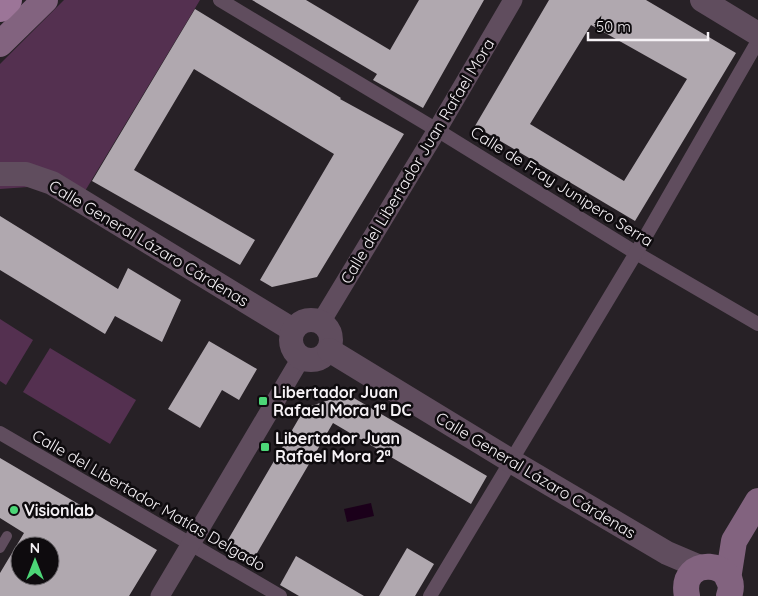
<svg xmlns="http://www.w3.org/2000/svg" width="758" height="596" viewBox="0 0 758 596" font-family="Quicksand,sans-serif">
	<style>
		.green { fill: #543050 }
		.water { fill: #1b001a }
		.building { fill: #b0a8af; fill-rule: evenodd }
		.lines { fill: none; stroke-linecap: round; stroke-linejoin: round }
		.service { stroke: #604d5e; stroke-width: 10 }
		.pedestrian { stroke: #604d5e; stroke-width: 14 }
		.minor { stroke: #604d5e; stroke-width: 19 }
		.tertiary { stroke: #604d5e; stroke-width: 24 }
		.secondary { stroke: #82637f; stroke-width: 26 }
		.primary { stroke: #9c7598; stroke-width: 28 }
		.poi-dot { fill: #4cd677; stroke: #0e0b0e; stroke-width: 2 }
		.labels { text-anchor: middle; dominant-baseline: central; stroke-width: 5; stroke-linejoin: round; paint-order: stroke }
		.street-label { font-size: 16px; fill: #f6f2f6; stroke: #0e0b0e }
		.poi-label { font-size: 16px; font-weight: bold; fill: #f6f2f6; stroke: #0e0b0e; text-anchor: start }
	</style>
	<rect width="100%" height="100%" fill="#272126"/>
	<g class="green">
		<path d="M64 0H200L76 206 42 186 0 189V64Z"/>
		<path d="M0 319 33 340 6 385 0 381Z"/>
		<path d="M50 348 136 400 110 444 23 392Z"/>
	</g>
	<path class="water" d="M371 503 374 516 347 522 344 509Z"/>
	<g class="building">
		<path d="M252 0H306L390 50 419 0H484L423 108 373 80 377 74Z"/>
		<path d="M549 0H646L736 53 635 221 475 126ZM591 25 687 79 624 181 530 124Z"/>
		<path d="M195 9 341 98 340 99 404 134 317 277 272 287 260 280 334 154 194 69 134 170 255 240 240 265 92 181Z"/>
		<path d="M0 216 118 289 128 268 181 300 162 342 115 316 105 334 0 270Z"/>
		<path d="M209 341 257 369 239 400 222 390 200 428 168 409Z"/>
		<path d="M347 394 487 476 471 504 333 423 250 565 222 550 305 408Z"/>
		<path d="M0 458 157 550 129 596H0V573L24 533 0 518ZM20 546H50V576H20Z"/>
		<path d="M407 548 434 564 415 596H379Z"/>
		<path d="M296 556 364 596H299L280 585Z"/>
	</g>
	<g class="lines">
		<path class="service" d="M0 548 7 536"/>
		<g class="pedestrian">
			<path d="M220 0 437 130 636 253 758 324"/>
			<path d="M0 433 280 596"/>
			<path d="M430 596 636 253 758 41"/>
		</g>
		<g class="minor">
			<path d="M321 322 437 130 513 0"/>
			<path d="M160 596 301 358"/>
		</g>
		<g class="tertiary">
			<path d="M702 0 758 34"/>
			<path d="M0 174H26L52 183 293 330"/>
			<circle cx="311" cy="340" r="20"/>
			<path d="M329 350 511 461 667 553 700 567"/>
		</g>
		<g class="secondary">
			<path d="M0 44 45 0"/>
			<path d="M728 579 734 541 758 501"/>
			<path d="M687 596C678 554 742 560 729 596"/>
		</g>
		<path class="primary" d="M0 8 8 0"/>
	</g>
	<g class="poi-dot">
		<rect x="258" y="396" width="10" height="10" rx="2.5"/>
		<rect x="260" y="442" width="10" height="10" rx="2.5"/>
		<circle cx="14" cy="510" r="5"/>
	</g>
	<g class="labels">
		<g class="street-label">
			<text transform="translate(417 161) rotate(-59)">Calle del Libertador Juan Rafael Mora</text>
			<text transform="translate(562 186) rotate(32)">Calle de Fray Junipero Serra</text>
			<text transform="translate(149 243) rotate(31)">Calle General Lázaro Cárdenas</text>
			<text transform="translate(536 475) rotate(31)">Calle General Lázaro Cárdenas</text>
			<text transform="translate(149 500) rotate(30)">Calle del Libertador Matías Delgado</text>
		</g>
		<g class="poi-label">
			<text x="273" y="392">Libertador Juan<tspan x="273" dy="18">Rafael Mora 1ª DC</tspan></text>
			<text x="275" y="438">Libertador Juan<tspan x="275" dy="18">Rafael Mora 2ª</tspan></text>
			<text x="24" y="510">Visionlab</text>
		</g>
	</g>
	<g transform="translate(35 561)"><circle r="24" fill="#0e0b0e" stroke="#6b676b"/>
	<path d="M0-4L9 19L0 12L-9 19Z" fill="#4cd677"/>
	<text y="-8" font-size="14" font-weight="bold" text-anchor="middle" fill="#f6f2f6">N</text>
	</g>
	<path d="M588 32v8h120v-8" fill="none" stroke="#f6f2f6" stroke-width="2.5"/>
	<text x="596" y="32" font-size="15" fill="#f6f2f6" stroke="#0e0b0e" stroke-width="4" paint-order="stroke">50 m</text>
</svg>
